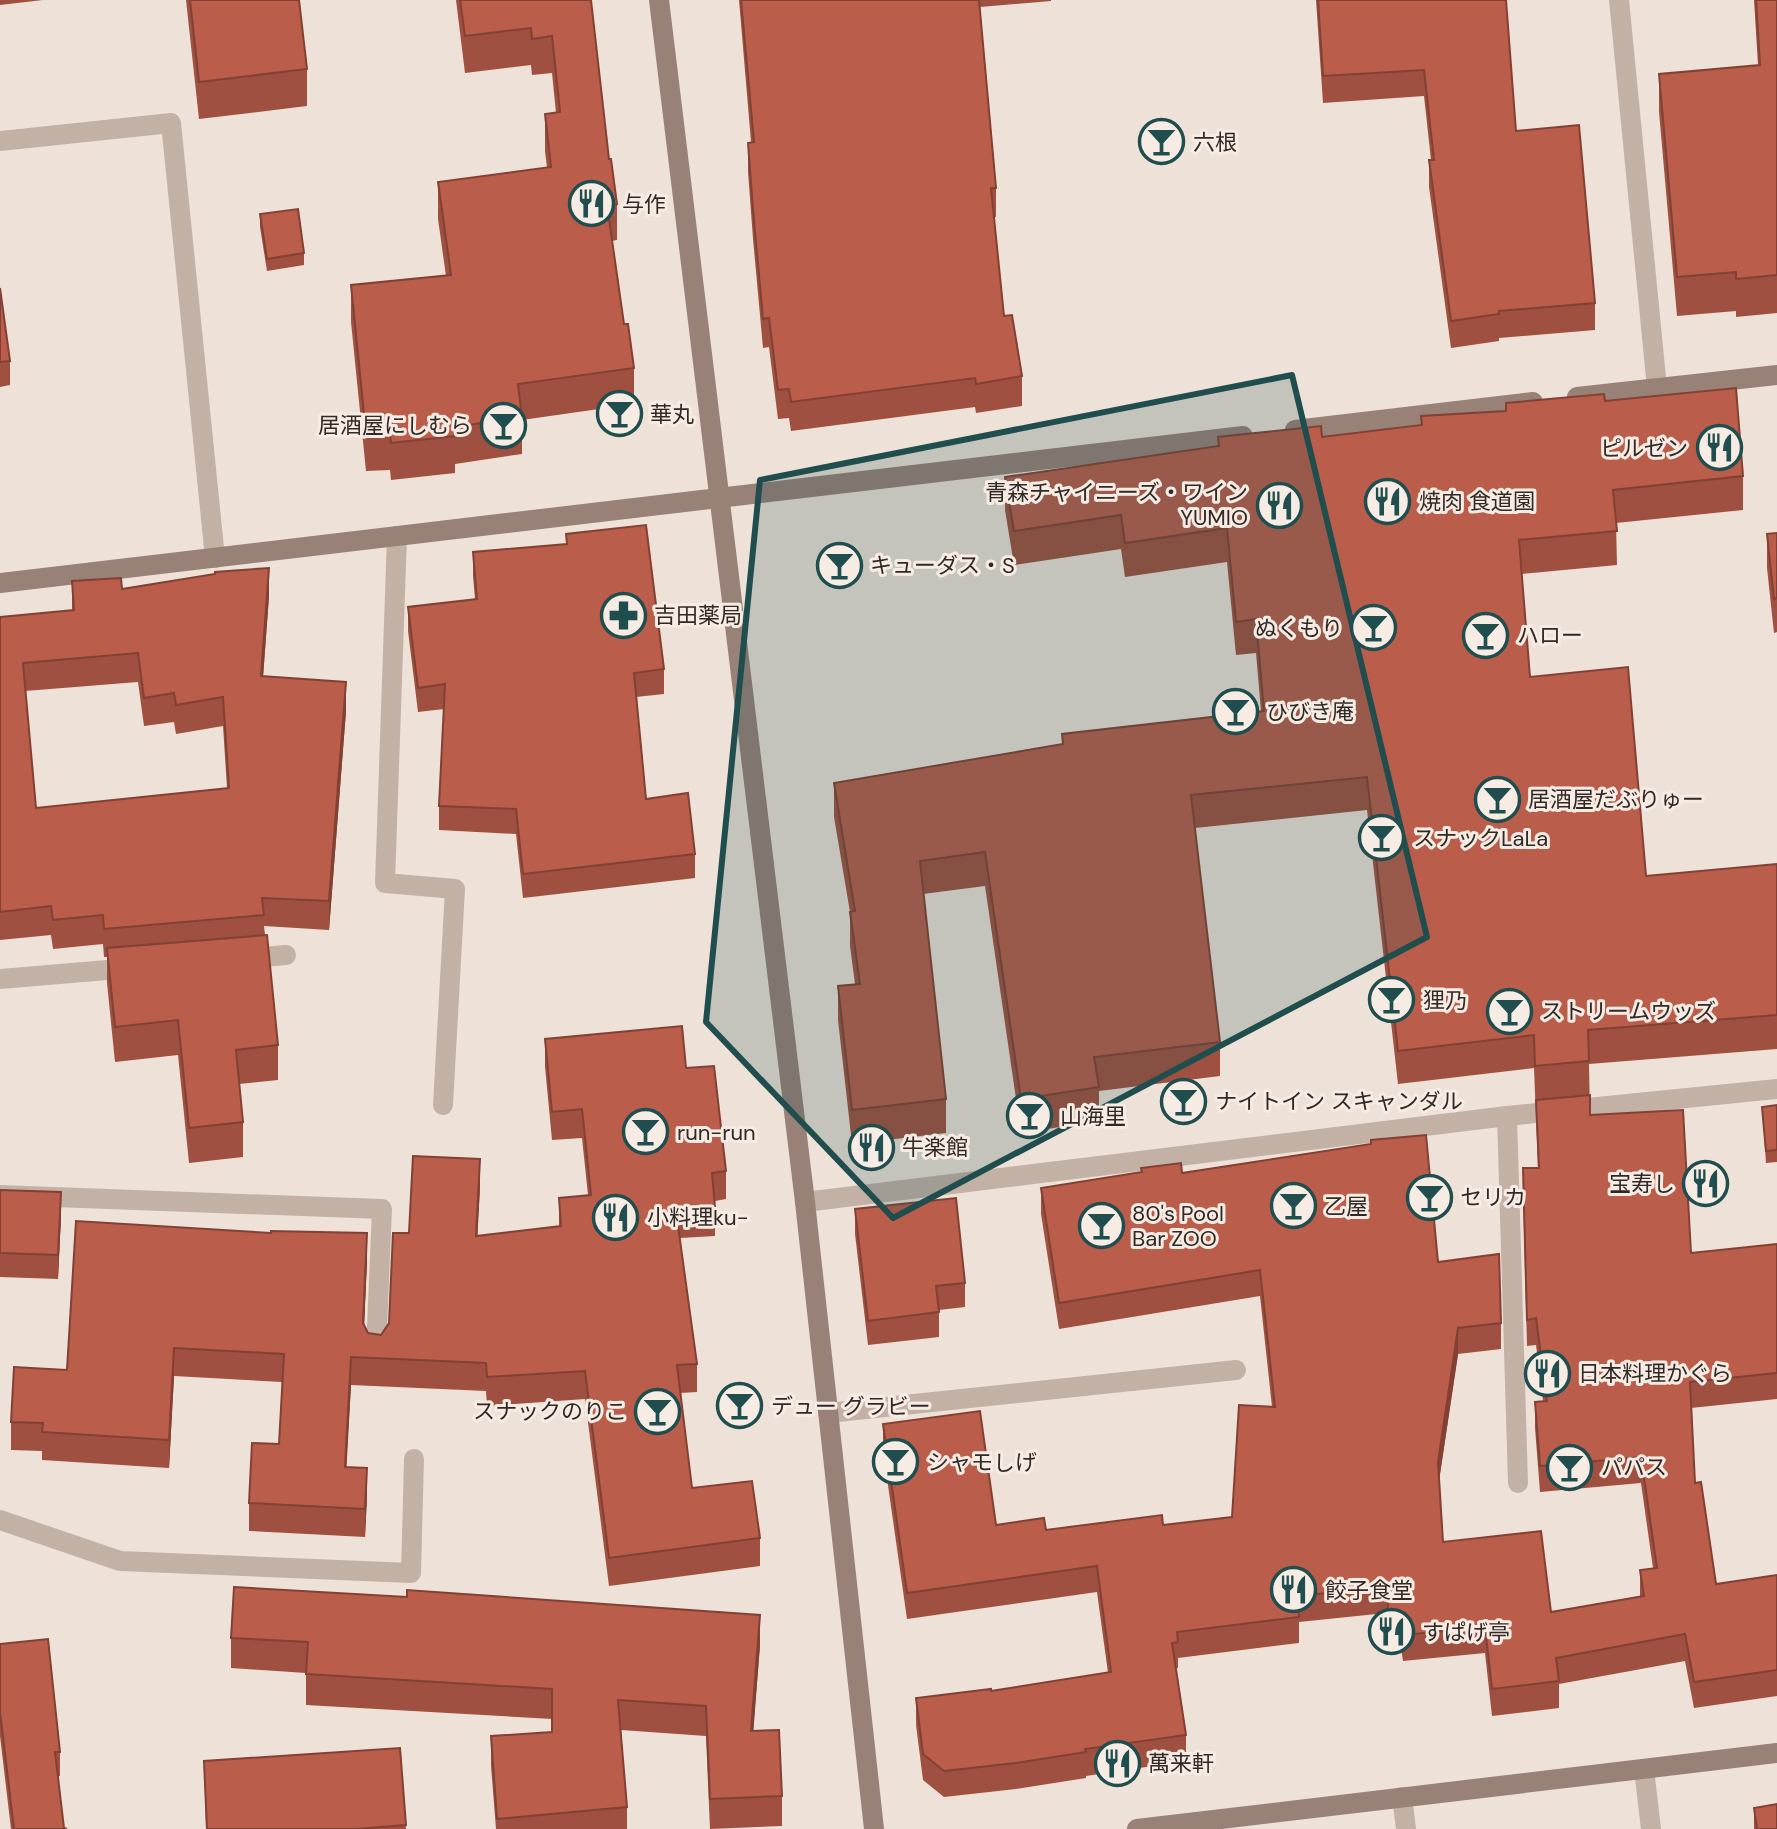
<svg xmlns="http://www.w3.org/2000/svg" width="1777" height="1829" viewBox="0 0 1777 1829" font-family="'DM Sans','Noto Sans JP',sans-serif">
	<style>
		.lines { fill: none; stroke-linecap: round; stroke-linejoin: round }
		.lane { stroke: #c4b1a6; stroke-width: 20 }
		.street { stroke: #c4b1a6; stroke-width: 20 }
		.secondary { stroke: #988177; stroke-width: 20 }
		.wall { fill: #a05040; fill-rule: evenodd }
		.shaded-wall { fill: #824134 }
		.building { fill: #ba5d4a; stroke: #824134; stroke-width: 2; fill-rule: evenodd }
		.marked { fill: #204e4e; fill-opacity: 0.2; stroke: #204e4e; stroke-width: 6; stroke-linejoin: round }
		.labels { text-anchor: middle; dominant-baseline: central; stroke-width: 6; stroke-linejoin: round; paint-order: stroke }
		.poi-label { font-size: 22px; fill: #312926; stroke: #f6ece4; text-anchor: start }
	</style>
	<rect width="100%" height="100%" fill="#eee2d8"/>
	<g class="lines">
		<g class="lane">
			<path d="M1619 0 1657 388"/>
			<path d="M0 141 171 123 215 558"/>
			<path d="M397 536 385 883 455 889 443 1105"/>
			<path d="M242 959 286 955"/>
			<path d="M0 979 131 968"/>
			<path d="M1507 1116 1518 1483"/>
			<path d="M0 1195 382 1209 376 1351"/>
			<path d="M828 1413 1236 1370"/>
			<path d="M0 1520 120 1561 411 1573 414 1459"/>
			<path d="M1644 1769 1651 1829"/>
			<path d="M1402 1797 1406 1829"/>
		</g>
		<path class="street" d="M805 1202 1507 1116 1777 1089"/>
		<g class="secondary">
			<path d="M659 0 805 1202 874 1829"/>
			<path d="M1577 397 1777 375"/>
			<path d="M1295 430 1533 402"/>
			<path d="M0 583 1243 436"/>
			<path d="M1137 1829 1777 1753"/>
		</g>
	</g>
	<g class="wall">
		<path d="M0 0H43L0 5Z"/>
		<path d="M186 0H299L307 69V106L199 119Z"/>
		<path d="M456 0H591L609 159 617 204V240L612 241 624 324 634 368V404L522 420V454L455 464V473L391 480 390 470 366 471 351 322V285L446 276 438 219V182L547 168 545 151V114L556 113 552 73 532 75 531 65 465 73Z"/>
		<path d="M739 0H1051V1L980 7 996 188V217H994L1004 316 1022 376V406L976 413 975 407 791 431 789 418 778 419 769 347 763 348 753 239 748 172V143L751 142Z"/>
		<path d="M1316 0H1506L1516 131 1595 303V330L1499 338V341L1451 348 1429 187V160H1431L1424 96 1323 103Z"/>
		<path d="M1754 0H1777V313L1736 317V311L1677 316 1659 112V74L1758 65Z"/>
		<path d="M260 214 304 253V265L267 271 260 227Z"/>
		<path d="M0 288 10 361V385L0 387Z"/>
		<path d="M1605 401 1743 476V510L1616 523 1617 565 1522 574 1530 677 1646 876 1777 864V1049L1589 1064 1590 1115 1691 1253 1777 1244V1399L1691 1408 1695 1483 1716 1584 1777 1575V1696L1694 1708 1685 1661 1559 1684V1708L1492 1716 1485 1653 1403 1661 1401 1648 1390 1650 1386 1613 1299 1622V1643L1178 1658V1668H1176L1186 1735V1761L1086 1776V1778L1016 1789 944 1797 923 1780 916 1725V1698L991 1691 1108 1673 1097 1592 907 1619 883 1450V1424L996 1525 1046 1530 1163 1525 1232 1517 1272 1407 1260 1296 1059 1329 1041 1214V1188L1182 1173 1438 1262 1501 1323V1349L1458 1354 1439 1480 1443 1542 1551 1612 1640 1596V1570L1653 1568 1641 1483 1540 1492 1535 1428V1402L1543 1401 1536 1345 1527 1346 1523 1195V1168H1538L1534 1068 1398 1084 1367 810 1195 828 1220 1042V1076L1099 1091V1121L1021 1133 985 886 923 894 946 1099V1133L852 1144 838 1020V986L855 984 850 946V912L834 817V783L1062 744V734L1261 711 1256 653 1236 655 1227 562 1125 577 1121 549 1014 565 1005 510V477L1218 446V437H1322L1421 425 1506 411V403Z"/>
		<path d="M1777 533V632L1774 633 1767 568V534Z"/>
		<path d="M566 534 664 669V694L636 697 646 799 695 854V878L523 898 516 834 439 830V806L444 709 418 712 408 631V607L475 599 473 576V552L566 544Z"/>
		<path d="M72 581 122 589 269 596 263 676 346 711 329 930 264 926 278 1045V1080L239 1084 243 1122V1157L189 1163 178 1055 115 1062 107 983V957H104L103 944 53 949 51 935 0 940V617L72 610ZM138 682 144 726 174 722 176 734 223 726 227 788 36 808 25 691Z"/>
		<path d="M545 1039 686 1068 726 1171V1199L715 1201V1236L680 1238 697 1364V1392L680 1393 692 1488 760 1538V1566L609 1586 585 1399 487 1406 486 1391 351 1385 346 1467 367 1496 365 1537 249 1531V1503L279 1444 282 1382 174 1376 169 1468 42 1460V1451L11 1450V1422L67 1370 367 1261 364 1325 368 1333 381 1335 389 1323 409 1233 480 1187 477 1236 559 1227V1198L588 1195 582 1138 552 1140 545 1067Z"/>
		<path d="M1777 1105V1162L1766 1163 1762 1107Z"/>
		<path d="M0 1190 61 1216 58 1279 0 1277Z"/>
		<path d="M855 1209 965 1283V1307L939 1310V1337L868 1345 855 1234Z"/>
		<path d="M231 1638 760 1645 753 1731 782 1796V1826L710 1829 706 1736 621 1730 627 1807V1829H496L491 1766V1736L552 1732V1719L306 1705V1673L231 1668Z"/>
		<path d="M0 1644 60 1752V1776H58L64 1828 67 1829H11L0 1736Z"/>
		<path d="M400 1748 406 1829H206L204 1761Z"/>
		<path d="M1754 1808 1777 1829H1754Z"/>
	</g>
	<g class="shaded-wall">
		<path d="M269 568V596L261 705V676Z"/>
		<path d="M346 682V711L329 930V901Z"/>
		<path d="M480 1159V1187L476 1264V1236Z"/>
		<path d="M61 1192V1216L58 1279V1255Z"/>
		<path d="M367 1233V1261L363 1351V1323Z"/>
		<path d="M1458 1328V1354L1438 1488V1462Z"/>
		<path d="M174 1348V1376L169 1468V1440Z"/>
		<path d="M351 1357V1385L345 1495V1467Z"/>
		<path d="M367 1468V1496L365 1537V1509Z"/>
		<path d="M760 1615V1645L751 1762V1731Z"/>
	</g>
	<g class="building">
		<path d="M190 0H299L307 69 199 82Z"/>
		<path d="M460 0H591L609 159H611L617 204 607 205 624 324H628L634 368 518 384 522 417 454 427 455 436 391 443 390 434H366L351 285 451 275 438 182 551 167 545 114 560 112 552 36 532 39 531 28 465 36Z"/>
		<path d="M741 0H979L996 188H991L1004 316 1012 315 1022 376 976 384 975 378 791 402 789 389 778 390 769 318 763 319 753 210 748 143 754 142Z"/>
		<path d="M1318 0H1506L1516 131 1579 125 1595 303 1499 311V314L1451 321 1429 160H1434L1424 70 1323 76Z"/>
		<path d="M1756 0H1777V275L1736 279V272L1677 277 1659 74 1760 65Z"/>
		<path d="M298 209 304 253 267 259 260 214Z"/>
		<path d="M0 288 10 361 0 362Z"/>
		<path d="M1736 388 1743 476 1613 490 1617 531 1519 540 1530 677 1628 667 1646 876 1777 864V1015L1588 1030 1589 1061 1535 1066 1534 1035 1398 1051 1367 777 1191 795 1220 1042 1094 1057 1099 1087 1021 1099 985 852 920 861 946 1099 852 1110 838 986 860 984 850 912 855 911 834 783 1063 744 1062 734 1264 711 1256 619 1236 622 1227 528 1125 543 1121 515 1014 531 1005 477 1219 446 1218 437 1321 426 1322 437 1422 425 1421 416 1506 411V403L1604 394 1605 401Z"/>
		<path d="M646 525 664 669 634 673 646 799 688 793 695 854 523 874 516 809 439 806 445 684 418 688 408 607 477 599 473 552 567 544 566 534Z"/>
		<path d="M1777 533V598L1774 599 1767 534Z"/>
		<path d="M269 568 261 676 346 682 329 901 262 898 264 915 104 929 103 915 53 920 51 906 0 912V617L74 610 72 581 121 578 122 589 215 574V572ZM138 653 144 698 174 693 176 705 223 697 229 788 36 808 23 663Z"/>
		<path d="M267 935 278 1045 236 1050 243 1122 189 1128 178 1020 115 1027 107 948Z"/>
		<path d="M682 1026 686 1068 714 1066 726 1171 712 1173 715 1207 676 1211 697 1364 677 1365 692 1488 752 1481 760 1538 609 1558 585 1371 487 1377 486 1363 351 1357 345 1467 367 1468 365 1509 249 1503 252 1443 279 1444 284 1354 174 1348 169 1440 42 1432 43 1423 11 1422 14 1367 67 1370 76 1221 271 1233V1231L367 1233 363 1323 368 1333 381 1335 389 1323 393 1233H409L413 1156 480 1159 476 1236 561 1226 559 1198 591 1195 582 1109 552 1112 545 1039Z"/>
		<path d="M1590 1095V1115L1683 1110 1691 1253 1777 1244V1373L1690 1382 1695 1483 1701 1482 1716 1584 1777 1575V1670L1694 1682 1685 1634 1556 1658 1559 1681 1492 1689 1485 1627 1403 1635 1401 1622 1390 1624 1386 1587 1297 1596 1299 1617 1177 1632 1178 1642 1172 1643 1186 1735 1085 1749 1086 1752 1016 1763 944 1771 923 1754 916 1698 991 1689V1691L1111 1672 1097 1566 907 1593 883 1424 980 1411 996 1525 1044 1518 1046 1530 1162 1515 1163 1525 1232 1517 1239 1405 1275 1407 1260 1270 1059 1303 1041 1188 1142 1172 1141 1168 1181 1163 1182 1173 1371 1144V1140L1426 1135 1438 1262 1499 1254 1501 1323 1458 1328 1438 1462 1443 1542 1541 1531 1551 1612 1644 1596 1640 1570 1657 1568 1641 1457 1540 1466 1535 1402 1547 1401 1536 1318 1527 1320 1523 1168H1539L1536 1100Z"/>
		<path d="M1777 1105V1150L1766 1151 1762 1107Z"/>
		<path d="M0 1190 61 1192 58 1255 0 1253Z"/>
		<path d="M956 1198 965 1283 936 1286 939 1312 868 1321 855 1209Z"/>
		<path d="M234 1587 407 1597V1590L760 1615 751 1731 779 1730 782 1796 710 1799 706 1706 618 1700 627 1807 497 1819 491 1736 552 1732V1689L306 1674 308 1642 231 1638Z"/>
		<path d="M48 1639 60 1752H55L64 1828 67 1829H14L0 1712V1644Z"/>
		<path d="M400 1748 406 1825 356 1829H207L204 1761Z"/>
		<path d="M1777 1804V1829H1757L1754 1808Z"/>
	</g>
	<path class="marked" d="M1292 375 1427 937 893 1218 706 1022 760 480Z"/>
	<defs>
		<symbol id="bar-ring" viewBox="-11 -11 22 22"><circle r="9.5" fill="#f6ece4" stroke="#204e4e" stroke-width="1.5"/><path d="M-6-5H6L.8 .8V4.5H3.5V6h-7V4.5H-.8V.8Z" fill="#204e4e"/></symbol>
		<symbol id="restaurant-ring" viewBox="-11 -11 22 22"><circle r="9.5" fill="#f6ece4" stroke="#204e4e" stroke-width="1.5"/><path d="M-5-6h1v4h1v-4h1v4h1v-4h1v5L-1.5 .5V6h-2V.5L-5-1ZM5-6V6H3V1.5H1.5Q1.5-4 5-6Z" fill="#204e4e"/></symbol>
		<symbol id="pharmacy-ring" viewBox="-11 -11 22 22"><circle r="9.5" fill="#f6ece4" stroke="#204e4e" stroke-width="1.5"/><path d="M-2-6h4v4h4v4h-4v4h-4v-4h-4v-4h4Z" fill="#204e4e"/></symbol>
	</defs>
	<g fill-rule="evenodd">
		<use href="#bar-ring" x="1136" y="116" width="51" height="51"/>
		<use href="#restaurant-ring" x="566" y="178" width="51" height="51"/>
		<use href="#bar-ring" x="594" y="388" width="51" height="51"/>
		<use href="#bar-ring" x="478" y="400" width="51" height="51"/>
		<use href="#restaurant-ring" x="1694" y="422" width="51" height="51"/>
		<use href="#restaurant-ring" x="1362" y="476" width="51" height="51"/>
		<use href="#restaurant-ring" x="1254" y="480" width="51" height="51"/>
		<use href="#bar-ring" x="814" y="540" width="51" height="51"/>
		<use href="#pharmacy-ring" x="598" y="590" width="51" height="51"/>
		<use href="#bar-ring" x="1348" y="602" width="51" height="51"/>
		<use href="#bar-ring" x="1460" y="610" width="51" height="51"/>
		<use href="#bar-ring" x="1210" y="686" width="51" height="51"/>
		<use href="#bar-ring" x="1472" y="774" width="51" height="51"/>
		<use href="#bar-ring" x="1356" y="812" width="51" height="51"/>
		<use href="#bar-ring" x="1366" y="974" width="51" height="51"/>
		<use href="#bar-ring" x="1484" y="986" width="51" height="51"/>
		<use href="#bar-ring" x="1158" y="1076" width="51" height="51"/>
		<use href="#bar-ring" x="1004" y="1090" width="51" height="51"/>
		<use href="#bar-ring" x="620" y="1106" width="51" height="51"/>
		<use href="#restaurant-ring" x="846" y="1122" width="51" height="51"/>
		<use href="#restaurant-ring" x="1680" y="1158" width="51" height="51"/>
		<use href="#bar-ring" x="1404" y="1172" width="51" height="51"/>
		<use href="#bar-ring" x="1268" y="1180" width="51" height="51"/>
		<use href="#restaurant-ring" x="590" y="1192" width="51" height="51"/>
		<use href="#bar-ring" x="1076" y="1200" width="51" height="51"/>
		<use href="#restaurant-ring" x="1522" y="1348" width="51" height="51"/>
		<use href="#bar-ring" x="714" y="1380" width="51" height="51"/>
		<use href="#bar-ring" x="632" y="1386" width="51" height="51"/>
		<use href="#bar-ring" x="870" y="1436" width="51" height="51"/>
		<use href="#bar-ring" x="1544" y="1442" width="51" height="51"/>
		<use href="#restaurant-ring" x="1268" y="1564" width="51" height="51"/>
		<use href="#restaurant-ring" x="1366" y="1606" width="51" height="51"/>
		<use href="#restaurant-ring" x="1092" y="1738" width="51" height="51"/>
	</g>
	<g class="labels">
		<g class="poi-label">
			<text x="1193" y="142">六根</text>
			<text x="622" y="204">与作</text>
			<text x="650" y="414">華丸</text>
			<text x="472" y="425" text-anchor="end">居酒屋にしむら</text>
			<text x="1688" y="448" text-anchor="end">ピルゼン</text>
			<text x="1248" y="492" text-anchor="end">青森チャイニーズ・ワイン<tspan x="1248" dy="25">YUMIO</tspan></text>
			<text x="1419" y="501">焼肉 食道園</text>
			<text x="870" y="565">キューダス・S</text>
			<text x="654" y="615">吉田薬局</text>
			<text x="1343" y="628" text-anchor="end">ぬくもり</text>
			<text x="1517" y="635">ハロー</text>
			<text x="1266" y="711">ひびき庵</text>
			<text x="1528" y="799">居酒屋だぶりゅー</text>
			<text x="1413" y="838">スナックLaLa</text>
			<text x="1423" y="1000">狸乃</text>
			<text x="1541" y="1011">ストリームウッズ</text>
			<text x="1215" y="1101">ナイトイン スキャンダル</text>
			<text x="1060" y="1116">山海里</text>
			<text x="677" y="1132">run-run</text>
			<text x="902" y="1147">牛楽館</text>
			<text x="1675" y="1183" text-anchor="end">宝寿し</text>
			<text x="1460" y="1197">セリカ</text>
			<text x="1324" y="1206">乙屋</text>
			<text x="1132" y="1213">80's Pool<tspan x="1132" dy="25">Bar ZOO</tspan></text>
			<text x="647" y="1217">小料理ku-</text>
			<text x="1578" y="1373">日本料理かぐら</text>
			<text x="771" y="1406">デュー グラビー</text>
			<text x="627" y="1411" text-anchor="end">スナックのりこ</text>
			<text x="927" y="1462">シャモしげ</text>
			<text x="1601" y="1467">パパス</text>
			<text x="1325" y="1590">餃子食堂</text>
			<text x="1422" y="1632">すぱげ亭</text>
			<text x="1148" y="1763">萬来軒</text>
		</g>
	</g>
</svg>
